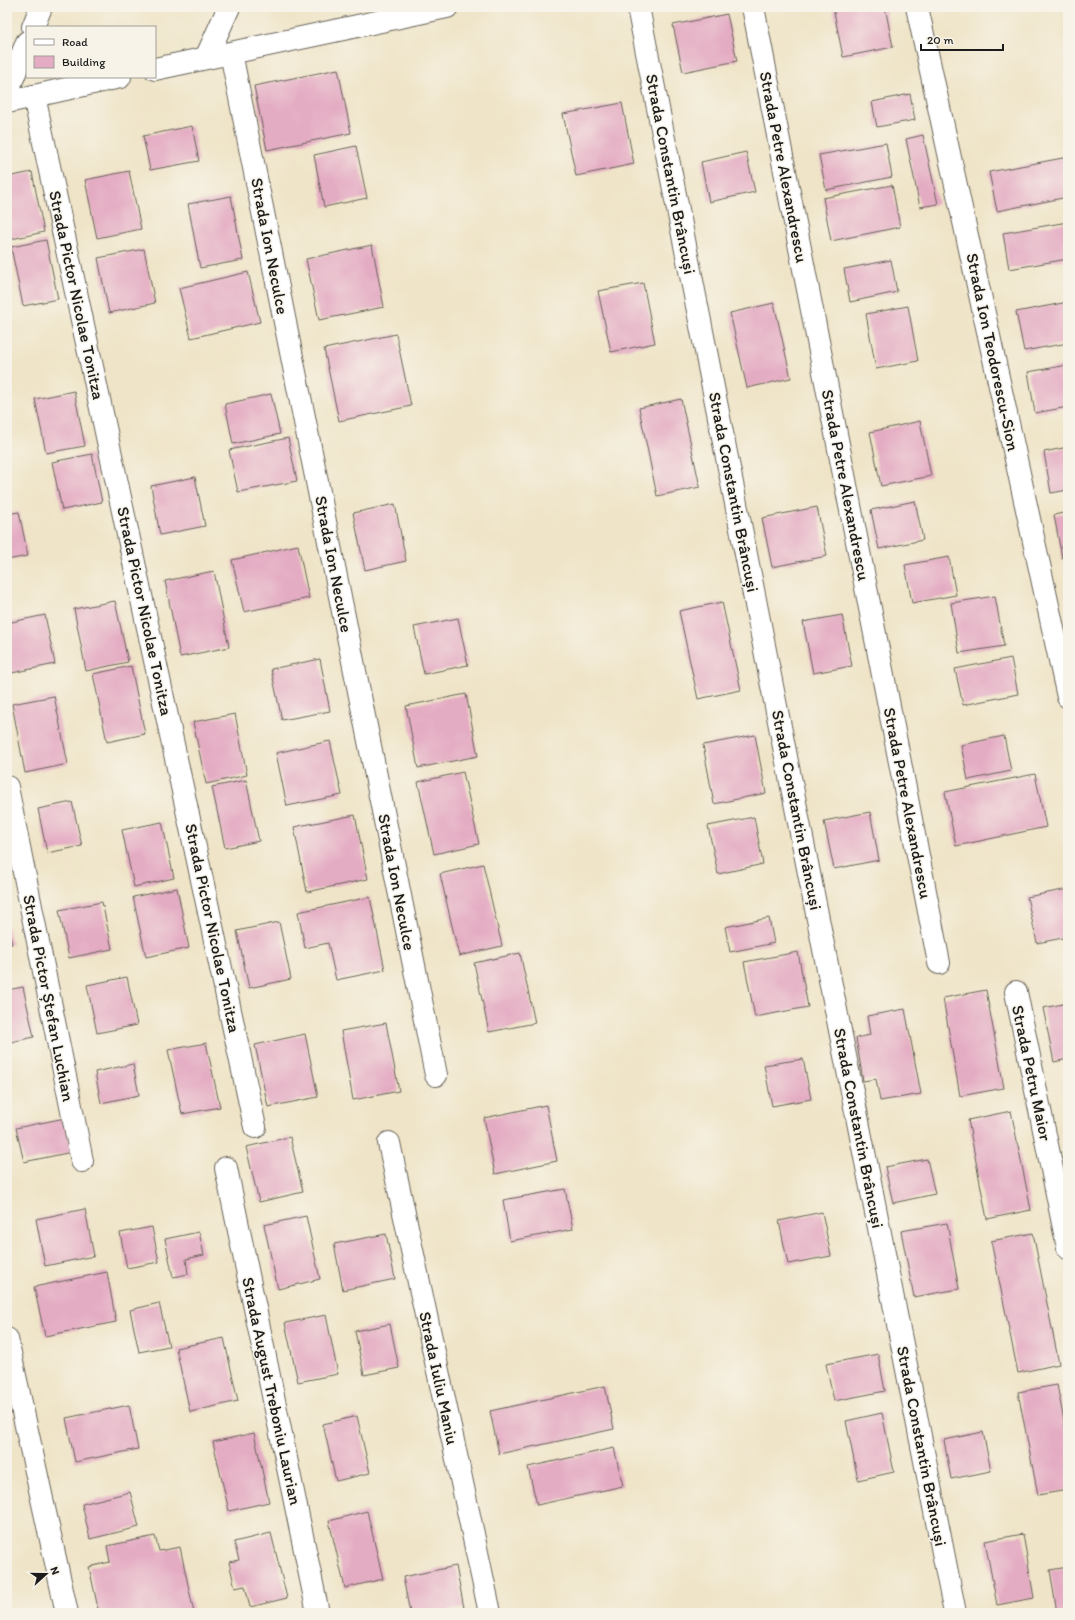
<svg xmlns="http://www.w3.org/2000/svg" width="1075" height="1620" viewBox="0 0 1075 1620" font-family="Itim,sans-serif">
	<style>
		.building { fill: #e4acc3 }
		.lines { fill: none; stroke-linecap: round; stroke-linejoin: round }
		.street-casing { stroke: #666258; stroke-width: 24 }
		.secondary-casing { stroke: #666258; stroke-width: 24 }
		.street { stroke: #fff; stroke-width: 22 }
		.secondary { stroke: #fff; stroke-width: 22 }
		.labels { text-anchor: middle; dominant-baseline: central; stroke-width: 3; stroke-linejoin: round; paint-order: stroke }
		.street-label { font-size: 17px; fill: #1c1c1c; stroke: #f7f3e8 }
	</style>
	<rect width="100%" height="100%" fill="#f7f3e8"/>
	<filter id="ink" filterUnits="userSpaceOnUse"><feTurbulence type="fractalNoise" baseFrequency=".025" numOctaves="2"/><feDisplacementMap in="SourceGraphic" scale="8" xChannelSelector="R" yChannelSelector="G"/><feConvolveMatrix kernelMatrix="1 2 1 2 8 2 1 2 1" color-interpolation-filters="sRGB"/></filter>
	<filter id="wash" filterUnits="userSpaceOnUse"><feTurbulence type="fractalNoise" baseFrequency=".012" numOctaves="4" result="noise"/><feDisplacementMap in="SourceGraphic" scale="16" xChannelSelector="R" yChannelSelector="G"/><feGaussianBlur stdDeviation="0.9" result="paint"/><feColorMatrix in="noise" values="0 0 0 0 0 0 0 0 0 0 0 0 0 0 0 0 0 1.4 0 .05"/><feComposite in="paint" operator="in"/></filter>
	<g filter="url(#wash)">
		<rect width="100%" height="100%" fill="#efe4c7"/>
		<g id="blocks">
			<g class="building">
				<path d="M833 7H885L893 47 843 57Z"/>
				<path d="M727 14 737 61 683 72 673 25Z"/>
				<path d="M338 69 351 133 267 150 254 86Z"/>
				<path d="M910 94 915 120 877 127 872 102Z"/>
				<path d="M622 103 634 164 576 176 563 114Z"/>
				<path d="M192 126 199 161 150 170 143 136Z"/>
				<path d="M923 135 938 204 920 207 906 139Z"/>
				<path d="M886 143 892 177 826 190 819 155Z"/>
				<path d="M356 146 367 198 324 207 314 155Z"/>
				<path d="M746 152 755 192 709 202 701 162Z"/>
				<path d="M1068 157V197L997 211 989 172Z"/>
				<path d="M129 171 141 229 97 238 85 180Z"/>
				<path d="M32 172 44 232 7 240V177Z"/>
				<path d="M892 185 900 227 831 241 823 198Z"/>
				<path d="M231 196 243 260 200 268 188 204Z"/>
				<path d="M1068 222V259L1009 269 1003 233Z"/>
				<path d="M46 240 58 299 23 306 11 247Z"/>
				<path d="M372 245 384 307 319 320 306 259Z"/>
				<path d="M144 249 155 303 109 313 98 258Z"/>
				<path d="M891 260 897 292 850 302 844 269Z"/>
				<path d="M248 272 260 322 191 338 179 288Z"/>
				<path d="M643 283 655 343 611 352 598 291Z"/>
				<path d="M1068 302V343L1024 351 1016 312Z"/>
				<path d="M774 303 791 378 747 388 730 313Z"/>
				<path d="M908 306 918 361 876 369 866 314Z"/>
				<path d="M396 334 411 406 339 421 324 349Z"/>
				<path d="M1068 365V407L1035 413 1028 372Z"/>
				<path d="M7 367 10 380 7 381Z"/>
				<path d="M74 391 85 446 46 453 35 399Z"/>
				<path d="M271 394 280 434 233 444 225 404Z"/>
				<path d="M681 399 700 487 657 496 639 408Z"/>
				<path d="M920 421 931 476 881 486 870 432Z"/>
				<path d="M288 438 297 481 238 492 229 450Z"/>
				<path d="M1068 447V490L1051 493 1044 452Z"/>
				<path d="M92 454 102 502 62 510 52 462Z"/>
				<path d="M195 477 205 526 160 535 151 486Z"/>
				<path d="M915 501 923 540 879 549 871 510Z"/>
				<path d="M395 504 406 561 365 570 353 513Z"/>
				<path d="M817 507 827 556 772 567 762 518Z"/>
				<path d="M19 512 28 556 7 560V514Z"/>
				<path d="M1068 512V557L1062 558 1054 515Z"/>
				<path d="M298 545 309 598 244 612 232 560Z"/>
				<path d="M949 557 956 595 912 603 905 565Z"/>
				<path d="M214 571 229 647 180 657 165 581Z"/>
				<path d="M995 596 1004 646 959 653 951 603Z"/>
				<path d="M115 601 128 662 86 671 74 609Z"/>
				<path d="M722 602 741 690 698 699 679 611Z"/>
				<path d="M45 615 55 664 7 674V623Z"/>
				<path d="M842 615 852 666 813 673 803 622Z"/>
				<path d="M458 618 468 665 424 674 414 627Z"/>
				<path d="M1011 658 1018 694 963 705 955 669Z"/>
				<path d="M320 659 330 711 282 720 271 669Z"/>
				<path d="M131 666 145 734 107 742 93 674Z"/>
				<path d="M466 694 478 756 418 768 406 706Z"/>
				<path d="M54 696 68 764 25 773 12 704Z"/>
				<path d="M235 714 247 775 206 784 193 722Z"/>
				<path d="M755 735 766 793 714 804 703 745Z"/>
				<path d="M1004 736 1011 771 968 780 961 745Z"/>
				<path d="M330 741 342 795 287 806 276 753Z"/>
				<path d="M463 772 479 844 434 854 418 782Z"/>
				<path d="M1035 774 1046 827 956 846 945 792Z"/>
				<path d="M246 780 259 841 225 848 212 787Z"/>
				<path d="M72 802 82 846 47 853 38 809Z"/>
				<path d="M870 812 879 860 834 869 824 821Z"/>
				<path d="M355 815 368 879 307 892 294 827Z"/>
				<path d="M754 817 763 864 718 874 708 826Z"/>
				<path d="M162 822 174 878 134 887 122 830Z"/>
				<path d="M483 864 502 946 459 956 440 874Z"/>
				<path d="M177 888 189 948 146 957 133 897Z"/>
				<path d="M1068 889V937L1037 943 1027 897Z"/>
				<path d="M370 897 385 970 336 980 328 943 305 948 298 912Z"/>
				<path d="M102 902 112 949 69 958 59 910Z"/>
				<path d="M769 918 774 943 730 952 725 927Z"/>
				<path d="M279 922 291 979 249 988 237 931Z"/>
				<path d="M7 926 12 944 7 945Z"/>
				<path d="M798 952 808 1007 755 1017 744 962Z"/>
				<path d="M520 953 535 1023 489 1032 474 963Z"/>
				<path d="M127 977 137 1025 97 1033 87 985Z"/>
				<path d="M23 987 34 1037 7 1043V990Z"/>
				<path d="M986 990 1004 1088 960 1096 943 998Z"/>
				<path d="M1068 1003V1059L1054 1062 1043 1008Z"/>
				<path d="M905 1009 921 1094 880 1101 876 1079 863 1081 856 1038 870 1035 867 1016Z"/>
				<path d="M386 1023 399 1091 353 1100 341 1031Z"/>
				<path d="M305 1034 318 1097 268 1107 255 1045Z"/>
				<path d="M206 1043 220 1107 182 1114 168 1050Z"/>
				<path d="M803 1059 811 1099 772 1106 764 1065Z"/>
				<path d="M133 1064 139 1095 101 1103 95 1072Z"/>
				<path d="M546 1105 557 1161 495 1174 484 1118Z"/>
				<path d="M1011 1111 1031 1210 987 1219 968 1120Z"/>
				<path d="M65 1118 72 1152 24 1162 16 1128Z"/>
				<path d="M290 1137 303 1192 259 1202 246 1147Z"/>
				<path d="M927 1159 935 1194 893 1203 885 1167Z"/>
				<path d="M565 1189 573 1229 510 1241 503 1200Z"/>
				<path d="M85 1209 94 1256 45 1266 36 1219Z"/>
				<path d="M822 1212 831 1256 788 1264 779 1221Z"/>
				<path d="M306 1216 320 1279 278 1289 264 1225Z"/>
				<path d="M947 1223 959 1289 914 1297 901 1231Z"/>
				<path d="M152 1227 159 1262 127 1268 120 1233Z"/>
				<path d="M199 1232 204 1255 186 1259 188 1274 173 1277 165 1239Z"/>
				<path d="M1033 1233 1059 1364 1018 1373 991 1241Z"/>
				<path d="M386 1234 395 1279 343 1290 334 1244Z"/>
				<path d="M107 1272 116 1322 45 1336 34 1287Z"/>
				<path d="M159 1303 169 1346 139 1352 130 1310Z"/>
				<path d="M326 1315 338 1374 298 1382 285 1323Z"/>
				<path d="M390 1324 399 1368 364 1375 355 1331Z"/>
				<path d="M224 1338 238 1401 190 1412 176 1348Z"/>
				<path d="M878 1354 885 1391 834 1401 826 1364Z"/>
				<path d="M1057 1385 1068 1441V1490L1038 1495 1018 1392Z"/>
				<path d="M605 1386 614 1429 499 1454 490 1411Z"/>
				<path d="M129 1405 138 1449 75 1462 66 1418Z"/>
				<path d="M882 1413 894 1472 858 1480 846 1421Z"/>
				<path d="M357 1416 370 1473 336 1481 323 1424Z"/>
				<path d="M983 1432 991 1471 951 1479 944 1440Z"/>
				<path d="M254 1433 269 1502 229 1511 213 1442Z"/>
				<path d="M614 1448 623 1486 537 1505 528 1467Z"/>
				<path d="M130 1492 139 1527 90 1539 82 1504Z"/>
				<path d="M367 1511 383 1579 345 1588 329 1521Z"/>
				<path d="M271 1533 287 1598 250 1607 245 1586 235 1588 229 1562 239 1560 234 1542Z"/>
				<path d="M1023 1534 1034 1598 997 1605 985 1541Z"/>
				<path d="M155 1536 159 1551 180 1547 194 1613H99L89 1567 110 1562 107 1546Z"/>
				<path d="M456 1566 464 1608 437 1613H410L403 1577Z"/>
				<path d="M1068 1567V1613H1057L1050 1570Z"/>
				<path d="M389 1610 390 1613H380V1612Z"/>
			</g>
		</g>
	</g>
	<g filter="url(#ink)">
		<use href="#blocks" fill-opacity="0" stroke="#666258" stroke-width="1"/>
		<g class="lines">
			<defs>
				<g id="street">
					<path d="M638 7 955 1613"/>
					<path d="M753 7 939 963"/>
					<path d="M917 7 1068 697"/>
					<path d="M33 27 41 7"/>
					<path d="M231 53 436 1075"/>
					<path d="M206 58 229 7"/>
					<path d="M7 93 27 42"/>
					<path d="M34 96 255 1127"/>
					<path d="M7 787 82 1161"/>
					<path d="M1016 992 1068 1248"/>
					<path d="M389 1143 490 1613"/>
					<path d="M226 1168 318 1613"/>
					<path d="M7 1339 67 1613"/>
				</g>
				<g id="secondary">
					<path d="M155 69 447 7"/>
					<path d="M7 102 120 77"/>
				</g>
			</defs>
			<use href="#street" class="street-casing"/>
			<use href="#secondary" class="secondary-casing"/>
			<use href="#street" class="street"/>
			<use href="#secondary" class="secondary"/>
		</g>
	</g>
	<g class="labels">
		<g class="street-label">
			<text transform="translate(784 167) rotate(79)">Strada Petre Alexandrescu</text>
			<text transform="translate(671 174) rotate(79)">Strada Constantin Brâncuși</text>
			<text transform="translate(270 246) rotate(79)">Strada Ion Neculce</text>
			<text transform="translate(77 295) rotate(78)">Strada Pictor Nicolae Tonitza</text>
			<text transform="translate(993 352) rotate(78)">Strada Ion Teodorescu-Sion</text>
			<text transform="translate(846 485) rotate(79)">Strada Petre Alexandrescu</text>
			<text transform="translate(734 492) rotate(79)">Strada Constantin Brâncuși</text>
			<text transform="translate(334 564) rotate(79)">Strada Ion Neculce</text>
			<text transform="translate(145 611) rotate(78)">Strada Pictor Nicolae Tonitza</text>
			<text transform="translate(908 803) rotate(79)">Strada Petre Alexandrescu</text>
			<text transform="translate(797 810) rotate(79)">Strada Constantin Brâncuși</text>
			<text transform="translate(397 882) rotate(79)">Strada Ion Neculce</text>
			<text transform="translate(213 928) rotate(78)">Strada Pictor Nicolae Tonitza</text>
			<text transform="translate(49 998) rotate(79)">Strada Pictor Ștefan Luchian</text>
			<text transform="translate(1032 1073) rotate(78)">Strada Petru Maior</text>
			<text transform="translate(859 1128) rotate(79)">Strada Constantin Brâncuși</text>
			<text transform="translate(439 1378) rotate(78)">Strada Iuliu Maniu</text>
			<text transform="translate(272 1391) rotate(78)">Strada August Treboniu Laurian</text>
			<text transform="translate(922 1446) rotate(79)">Strada Constantin Brâncuși</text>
		</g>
	</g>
	<rect width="1075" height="1620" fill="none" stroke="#f7f3e8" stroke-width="24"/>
	<rect x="26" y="26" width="130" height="52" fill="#f7f3e8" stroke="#9f9d96"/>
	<rect x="34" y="39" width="20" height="6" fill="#ffffff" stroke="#9f9d96"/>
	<text x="62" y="46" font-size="12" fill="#1c1c1c">Road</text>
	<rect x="34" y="56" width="20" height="12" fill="#e4acc3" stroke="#9f9d96"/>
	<text x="62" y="66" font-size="12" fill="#1c1c1c">Building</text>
	<g transform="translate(46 1574) rotate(69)" stroke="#f7f3e8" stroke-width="3" paint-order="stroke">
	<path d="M0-3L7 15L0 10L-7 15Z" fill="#1c1c1c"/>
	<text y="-6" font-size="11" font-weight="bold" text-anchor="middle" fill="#1c1c1c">N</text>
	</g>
	<path d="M921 44v6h82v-6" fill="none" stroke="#1c1c1c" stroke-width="2"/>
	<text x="927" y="44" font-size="12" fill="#1c1c1c" stroke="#f7f3e8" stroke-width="3" paint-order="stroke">20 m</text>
</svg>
